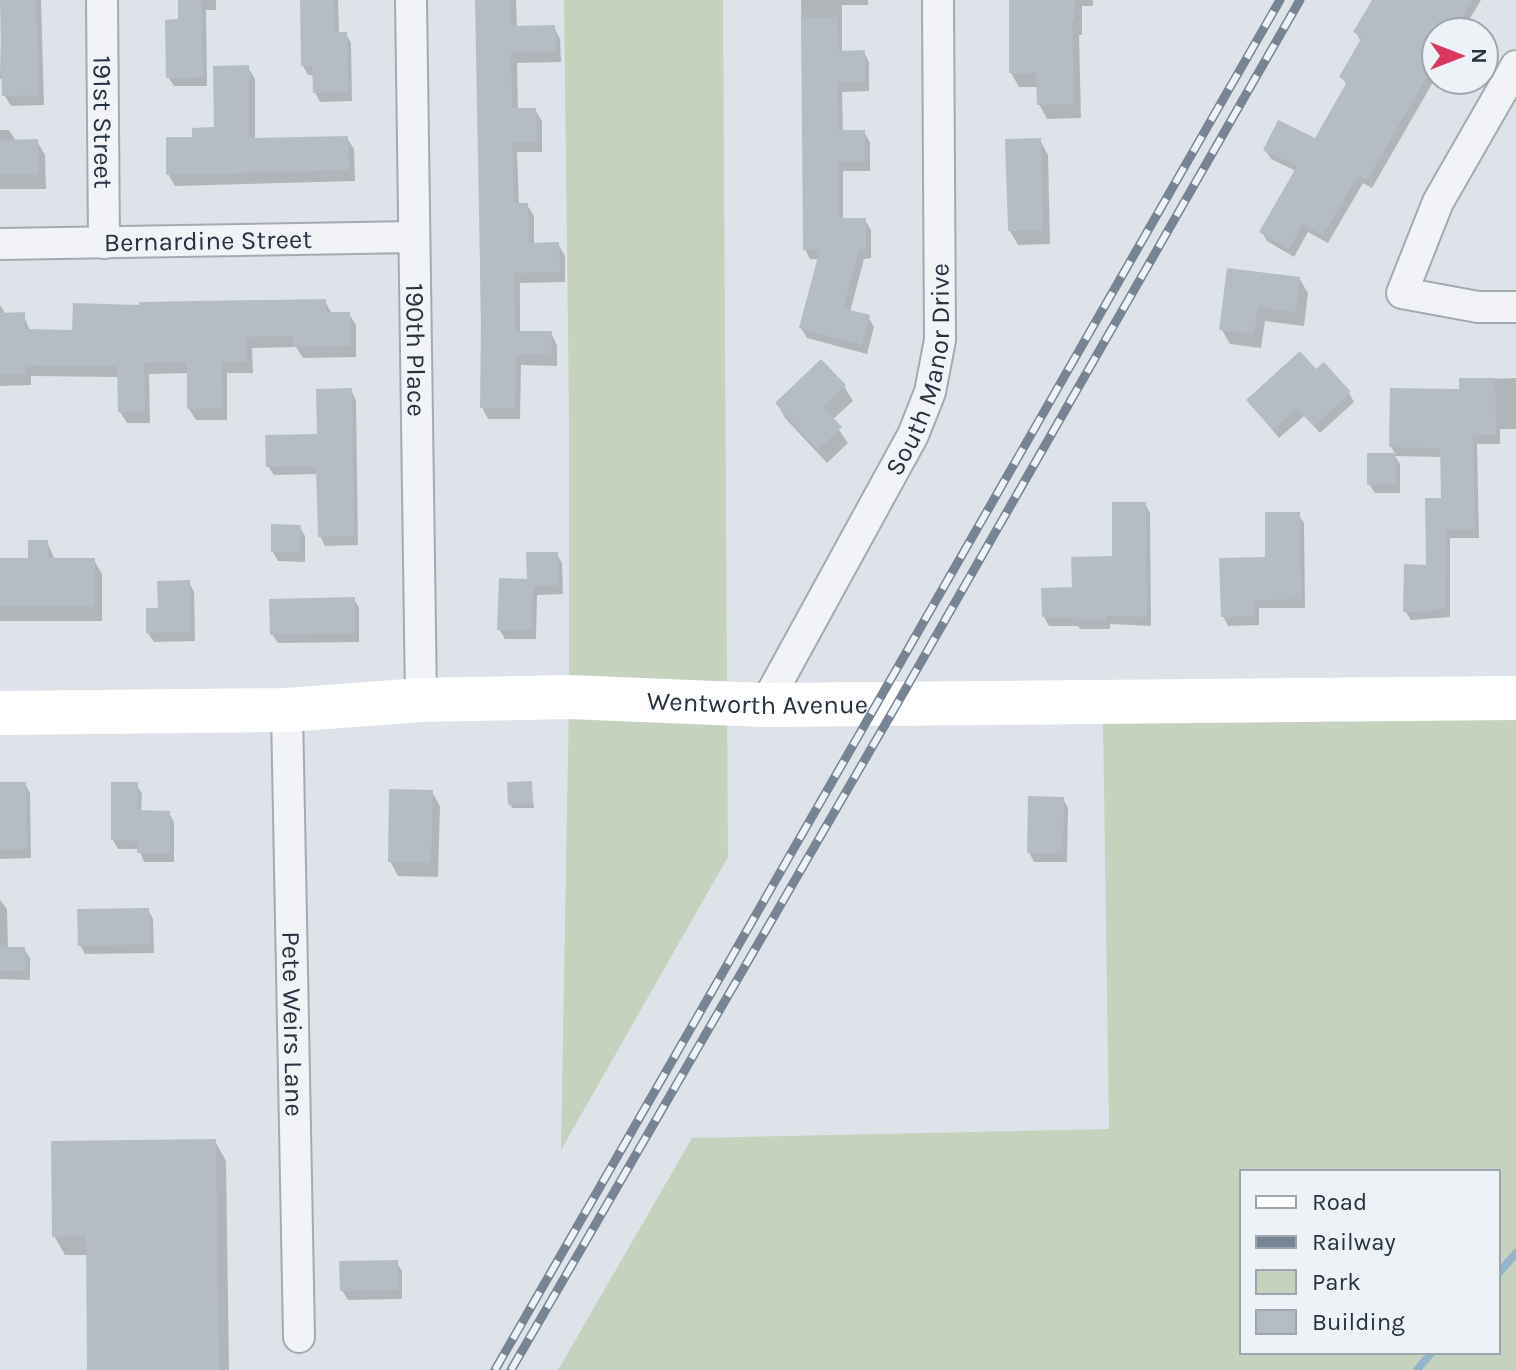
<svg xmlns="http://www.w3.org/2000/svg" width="1516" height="1370" viewBox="0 0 1516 1370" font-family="Karla,sans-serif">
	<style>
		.green { fill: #c5d3be; fill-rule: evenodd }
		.shadow { fill: #0003 }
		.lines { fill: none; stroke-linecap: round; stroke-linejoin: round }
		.stream { stroke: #95b5cc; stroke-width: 8 }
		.building { fill: #b4bdc6 }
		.street-casing { stroke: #a3aab3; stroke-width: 34 }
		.street { stroke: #f1f3f7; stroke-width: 30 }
		.secondary { stroke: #fff; stroke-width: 44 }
		.rail-casing { stroke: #768493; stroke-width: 9 }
		.rail { stroke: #edf2f6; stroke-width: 6; stroke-dasharray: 18; stroke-linecap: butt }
		.labels { text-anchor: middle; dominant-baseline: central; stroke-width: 7; stroke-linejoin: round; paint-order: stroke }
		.street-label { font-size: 26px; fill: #263241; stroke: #edf2f6 }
	</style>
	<rect width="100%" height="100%" fill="#dee3e9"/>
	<g class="green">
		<path d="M564 0H723L728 857 561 1150 569 697V418Z"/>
		<path d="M1516 718V1370H558L692 1138 1109 1129 1103 721ZM1242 1172H1498V1352H1242Z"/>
	</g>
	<g class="shadow">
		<path d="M2 0H41L44 105 11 106 4 95V79H0Z"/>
		<path d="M180 0H216V10H206L207 86H174L168 77 180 21Z"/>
		<path d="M301 0H338L339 34H346L351 43 352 101 320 102 315 92 314 75H308L303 66Z"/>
		<path d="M477 0H516L517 28 554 27 560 39 561 62 517 63 518 110H535L542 121V152H517L519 205H527L534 216V245L558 244 565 256V282L520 283V333H551L557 345V366L521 365 520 419H488L482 407Z"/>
		<path d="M801 0H868V5H842V53L864 52 869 62V91L842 92 843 132H864L870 142V171H843V220H865L871 230V258L864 259 850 312 868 317 874 327 867 354 807 338 801 328 820 259H810L805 249Z"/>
		<path d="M1011 0H1093V6H1082V35H1079L1081 118 1047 119 1039 104 1038 87H1019L1011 73Z"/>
		<path d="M1374 0H1481L1462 32H1436V77L1372 188 1363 183 1328 243 1308 232 1294 257 1267 241 1262 232 1296 171 1271 159 1265 150 1315 141 1347 86 1342 77 1361 42 1356 32Z"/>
		<path d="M248 67 255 79V140L347 138 354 149 355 181 175 186 168 174 194 139 216 129Z"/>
		<path d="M0 130H9L16 141H37L45 155 46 189H0Z"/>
		<path d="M1040 140 1048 155 1050 244 1018 245 1010 231Z"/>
		<path d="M1299 278 1308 293 1304 326 1265 321 1261 348 1230 344 1222 330Z"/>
		<path d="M325 301 332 314H349L356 325V357L303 358 296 347 252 348 253 373H227V420H196L189 409V373L149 374 150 423H127L120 412 119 377 31 376V385L0 386V305L6 315 23 314 30 331 74 332 141 307Z"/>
		<path d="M1316 372 1349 393 1354 402 1320 433 1304 416 1279 438 1248 401Z"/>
		<path d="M1516 378V429H1500V444H1477L1479 538H1450V617L1411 620 1405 611 1428 567 1443 500 1442 457 1395 456 1400 464V493H1375L1369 484V455H1396L1391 447 1461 391V380Z"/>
		<path d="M844 386 853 401 832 420 848 443 827 463 785 418 777 403Z"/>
		<path d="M351 390 356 400 358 545 325 546 320 536 318 474 274 475 268 466 319 436Z"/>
		<path d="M1145 504 1150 513 1151 626 1110 624V629H1080L1078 626H1049L1044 617 1114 558Z"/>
		<path d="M1298 514 1304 523 1305 608H1259V625L1228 626 1223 616Z"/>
		<path d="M300 527 305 536V562L278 561 273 552Z"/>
		<path d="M47 542 55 560H94L102 574V621H0V560H30Z"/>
		<path d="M557 554 562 563 563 594 537 595 536 639H505L499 629 529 581Z"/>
		<path d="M189 582 194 592 195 641 154 642 148 633 160 610Z"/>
		<path d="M354 599 359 608V642L278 643 272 634Z"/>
		<path d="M531 783 534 808H512L510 804Z"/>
		<path d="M0 784H25L30 793 31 858 0 859Z"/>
		<path d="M136 784 142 794 141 812 169 813 174 822V862H144L139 849H118L113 840Z"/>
		<path d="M432 792 440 806 438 877 398 876 390 861Z"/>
		<path d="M1063 799 1068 808 1067 862H1034L1029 852Z"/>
		<path d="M0 900 7 909 8 949H24L30 958V980L0 979Z"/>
		<path d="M148 910 153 919 154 953 85 954 80 945Z"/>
		<path d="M215 1141 226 1161 229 1370H89L88 1255H65L54 1236Z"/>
		<path d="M396 1262 402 1271V1299L348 1300 342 1290Z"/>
	</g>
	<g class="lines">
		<g class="stream">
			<path d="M1498 1274 1516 1253"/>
			<path d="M1417 1370 1432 1352"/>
		</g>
	</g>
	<g class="building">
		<path d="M0 0H36L39 95 2 96Z"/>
		<path d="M178 0H201L203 77 166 78 165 20 178 19Z"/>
		<path d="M300 0H333L335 32H347L348 92 313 93 312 66H301Z"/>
		<path d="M475 0H511V26L555 25 556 51 511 52 512 108H536L537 141 512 142 514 203H528L529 243 559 242 560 272 514 273 515 331H552L551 355 516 354 515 408H480L481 317Z"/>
		<path d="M1009 0H1075L1074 21H1072L1074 104 1037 105 1036 73H1009Z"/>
		<path d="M1372 0H1472L1453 32H1436V61L1367 180 1358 175 1323 235 1303 224 1289 249 1259 232 1297 166 1263 150 1278 120 1315 138 1347 82 1339 77 1362 37 1353 32Z"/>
		<path d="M837 17 838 51 865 50V82H837L838 130H865V161L838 162 839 218H866V249H859L843 308 870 315 862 345 799 328 820 249 803 250 801 18Z"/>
		<path d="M249 65V138L348 136 349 170 166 175V137H192V128L214 127 213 66Z"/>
		<path d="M1041 138 1043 231H1008L1005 139Z"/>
		<path d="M38 139 39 175H0V140Z"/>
		<path d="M1227 268 1300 277 1296 312 1258 307 1254 334 1219 330Z"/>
		<path d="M326 299V312H350L351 346 294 347 293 336 247 337V362H221L222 408 187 409V362L144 363 145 412H118L117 366 25 365V374H0V313L25 312V329L72 330 73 303 139 305V302Z"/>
		<path d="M1300 351 1316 369 1324 362 1351 392 1314 426 1297 408 1273 430 1246 400Z"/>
		<path d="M821 359 846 385 823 407 842 427 818 450 775 403Z"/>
		<path d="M1459 378H1495L1496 435H1473L1475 529H1446L1445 609H1432V612H1403L1404 564 1426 565 1425 498H1441L1440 448 1389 447 1390 388 1459 389Z"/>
		<path d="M352 388 354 536 318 537 316 466 266 467 265 435 317 434 316 389Z"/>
		<path d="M1367 453H1395L1396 484 1367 485Z"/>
		<path d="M1112 502H1146L1147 617 1106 616V620L1073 621V617H1042L1041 588 1072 587 1071 557 1112 556Z"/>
		<path d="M1265 512H1300L1301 599 1255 600V616L1221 617 1219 558 1265 557Z"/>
		<path d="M271 524 301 525 300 553 271 552Z"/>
		<path d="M28 540H48V558H95V607H0V558H28Z"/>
		<path d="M526 552H558L559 585 533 586 532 630H497L499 578 527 579Z"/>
		<path d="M190 580 191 632 146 633V608H158L157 581Z"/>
		<path d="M355 597V633L270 635 269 599Z"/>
		<path d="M532 781 533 804 508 805 507 782Z"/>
		<path d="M0 782H26L27 849 0 850Z"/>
		<path d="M111 782H138L137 810 170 811V853H137L138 841 111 840Z"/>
		<path d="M389 789 433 790 431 863 388 862Z"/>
		<path d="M1028 796 1064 797 1063 853H1027Z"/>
		<path d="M149 908 150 944 78 946 77 909Z"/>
		<path d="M0 947H25L26 971H0Z"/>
		<path d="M216 1139 219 1370H87L86 1236 52 1237 51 1141Z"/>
		<path d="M398 1260V1290L340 1291 339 1261Z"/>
	</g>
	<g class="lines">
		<defs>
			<g id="street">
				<path id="s1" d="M102 0 104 243"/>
				<path id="s2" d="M411 0 421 700"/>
				<path d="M1516 66 1438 202 1402 293 1478 307H1516"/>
				<path id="s3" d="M0 244 414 237"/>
				<path id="s4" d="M765 705 913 435 930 392 940 340 938 0"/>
				<path id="s5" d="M287 710 299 1337"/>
			</g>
		</defs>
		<use href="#street" class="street-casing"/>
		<use href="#street" class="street"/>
		<path class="secondary" id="s6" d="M0 713 287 710 421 700 569 697 765 705 1516 698"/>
		<defs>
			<g id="rail">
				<path d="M495 1370 1280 0"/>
				<path d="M511 1370 897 704 1300 0"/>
			</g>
		</defs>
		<use href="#rail" class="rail-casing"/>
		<use href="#rail" class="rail"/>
	</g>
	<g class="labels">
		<g class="street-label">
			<text stroke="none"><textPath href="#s1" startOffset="122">191st Street</textPath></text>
			<text stroke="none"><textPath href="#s3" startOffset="208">Bernardine Street</textPath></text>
			<text stroke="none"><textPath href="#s2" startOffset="350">190th Place</textPath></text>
			<text stroke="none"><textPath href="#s4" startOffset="374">South Manor Drive</textPath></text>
			<text stroke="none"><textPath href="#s6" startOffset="758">Wentworth Avenue</textPath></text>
			<text stroke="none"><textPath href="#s5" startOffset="314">Pete Weirs Lane</textPath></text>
		</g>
	</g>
	<rect x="1240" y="1170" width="260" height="184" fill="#edf2f6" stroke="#9da5ae" stroke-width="2"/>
	<rect x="1256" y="1196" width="40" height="12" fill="#ffffff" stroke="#9da5ae" stroke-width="2"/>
	<text x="1312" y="1210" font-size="24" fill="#263241">Road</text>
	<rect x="1256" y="1236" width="40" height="12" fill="#768493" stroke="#9da5ae" stroke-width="2"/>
	<text x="1312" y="1250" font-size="24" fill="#263241">Railway</text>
	<rect x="1256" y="1270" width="40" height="24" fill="#c5d3be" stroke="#9da5ae" stroke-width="2"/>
	<text x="1312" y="1290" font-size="24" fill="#263241">Park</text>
	<rect x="1256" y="1310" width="40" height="24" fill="#b4bdc6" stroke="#9da5ae" stroke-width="2"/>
	<text x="1312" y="1330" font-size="24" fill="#263241">Building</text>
	<g transform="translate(1460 56) rotate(90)"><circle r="38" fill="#edf2f6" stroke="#9da5ae" stroke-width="2"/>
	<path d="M0-6L14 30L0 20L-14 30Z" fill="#d93860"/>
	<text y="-12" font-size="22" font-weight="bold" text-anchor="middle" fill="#263241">N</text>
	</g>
</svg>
